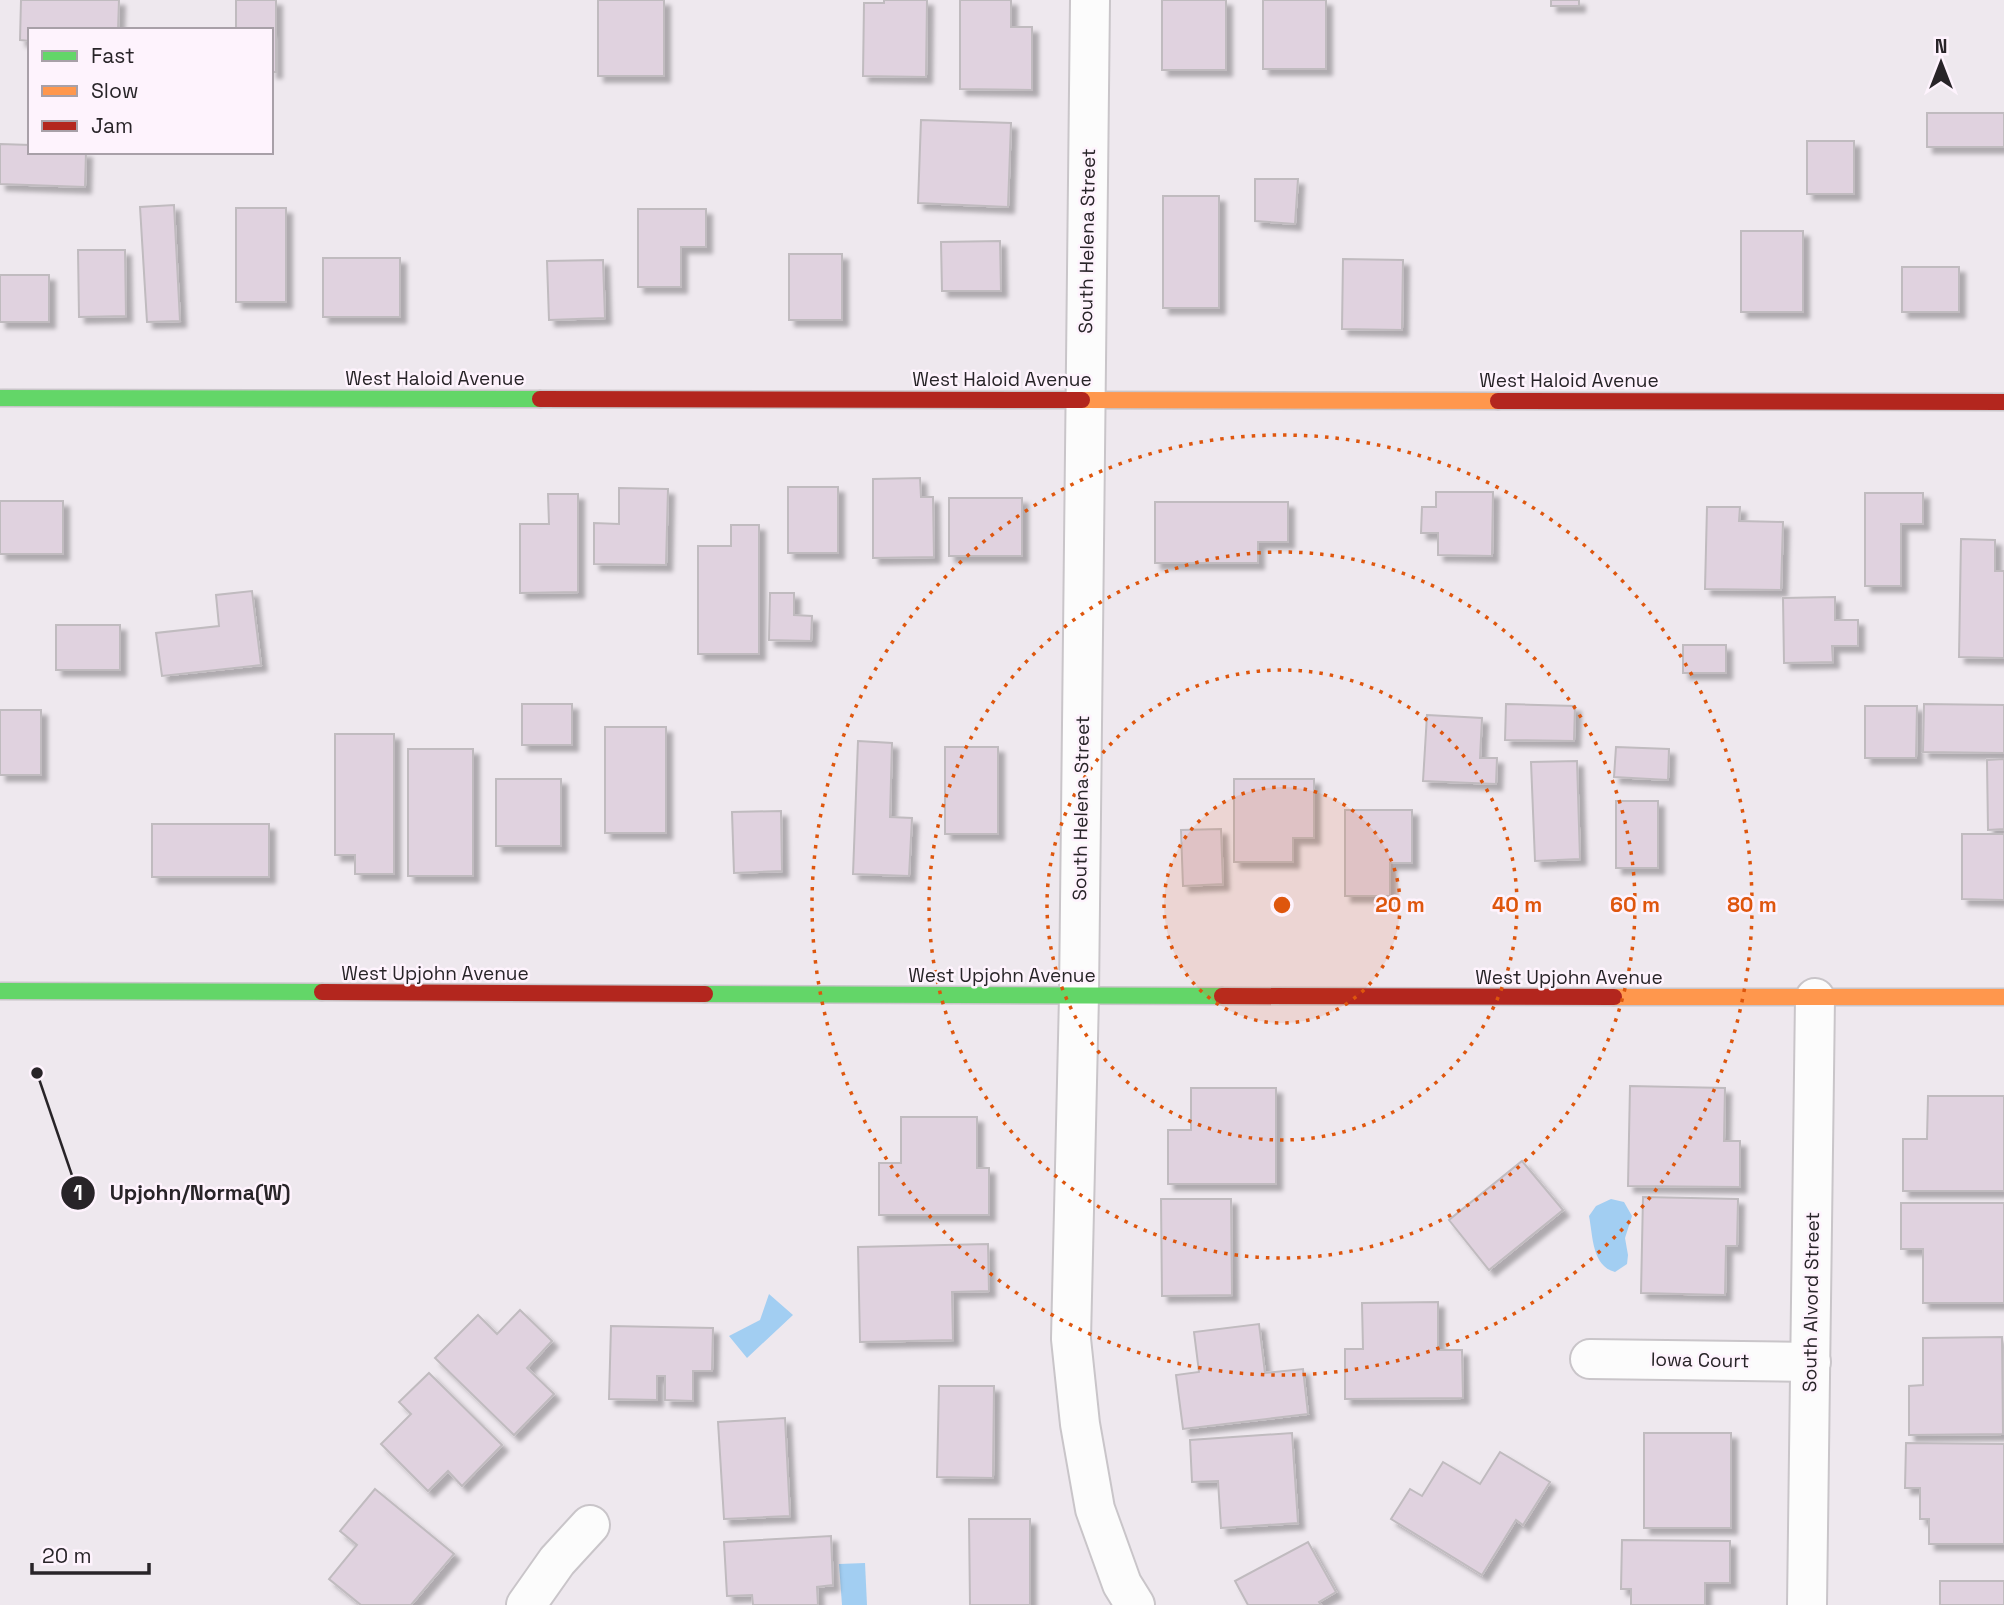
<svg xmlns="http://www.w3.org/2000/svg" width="2004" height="1605" viewBox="0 0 2004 1605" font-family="'Space Grotesk',sans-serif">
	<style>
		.water { fill: #a2cef2 }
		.building { fill: #e0d2df; stroke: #c0bbbf; stroke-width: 2; filter: url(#shadow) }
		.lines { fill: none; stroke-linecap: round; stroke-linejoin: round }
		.street-casing { stroke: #c9c5c9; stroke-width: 42 }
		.fast-casing { stroke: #c9c5c9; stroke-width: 19 }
		.slow-casing { stroke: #c9c5c9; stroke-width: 19 }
		.jam-casing { stroke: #c9c5c9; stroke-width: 19 }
		.street { stroke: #fcfcfc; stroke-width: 38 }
		.fast { stroke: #63d668; stroke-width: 16 }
		.slow { stroke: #ff974d; stroke-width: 16 }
		.jam { stroke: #b3261e; stroke-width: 16 }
		.ring { fill: none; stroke: #de560d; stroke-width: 3.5; stroke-dasharray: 3.5 7 }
		.labels { text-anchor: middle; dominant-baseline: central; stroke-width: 5; stroke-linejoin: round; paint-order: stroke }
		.street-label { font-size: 19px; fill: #282428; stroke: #fef3fd }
		.centre { fill: #de560d; stroke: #fef3fd; stroke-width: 3.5 }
		.ring-label { font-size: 21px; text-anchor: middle; font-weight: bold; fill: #de560d; stroke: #fef3fd; stroke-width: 5; stroke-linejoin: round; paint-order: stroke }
		.leader { fill: none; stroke: #282428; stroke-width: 2.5 }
		.callout-dot { fill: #282428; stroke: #fef3fd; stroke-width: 2.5 }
		.mark-label { font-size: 21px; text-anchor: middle; font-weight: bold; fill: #fff }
		.callout-label { font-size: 21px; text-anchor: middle; font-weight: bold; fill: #282428; stroke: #fef3fd; stroke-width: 5; stroke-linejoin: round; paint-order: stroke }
	</style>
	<defs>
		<filter id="shadow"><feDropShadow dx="6" dy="6" stdDeviation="2" flood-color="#0004"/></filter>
	</defs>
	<rect width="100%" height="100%" fill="#eee8ee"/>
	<g class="water">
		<path d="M1611 1199 1624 1202 1632 1216 1625 1238 1628 1255 1627 1264 1615 1272C1592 1266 1593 1236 1589 1216L1596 1206Z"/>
		<path d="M769 1294 793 1315 747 1358 729 1336 760 1320Z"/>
		<path d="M865 1563 867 1605H842L839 1564Z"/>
	</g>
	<g class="building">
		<path d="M21 0H119L118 30H30V41L20 40Z"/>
		<path d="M236 0H276V72H271V30H236Z"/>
		<rect x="598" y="0" width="66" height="76"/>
		<path d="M884 0H927L926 77 863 76 864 3H884Z"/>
		<path d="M960 0H1011V27H1032V90L960 89Z"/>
		<rect x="1162" y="0" width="64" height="70"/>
		<rect x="1263" y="0" width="63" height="69"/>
		<rect x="1551" y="0" width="28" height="6"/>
		<rect x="1927" y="113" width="77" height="34"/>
		<path d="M921 120 1011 123 1008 207 918 203Z"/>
		<rect x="1807" y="141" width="47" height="53"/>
		<path d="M0 144 30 145V152H86L85 187 0 184Z"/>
		<path d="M1255 179H1298L1295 224 1255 221Z"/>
		<rect x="1163" y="196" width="56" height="112"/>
		<path d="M174 205 180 321 147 322 140 207Z"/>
		<rect x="236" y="208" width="50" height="94"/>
		<path d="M638 209H706V247H681V287H638Z"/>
		<rect x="1741" y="231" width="62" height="81"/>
		<path d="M1000 241 1001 291H942L941 242Z"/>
		<path d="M78 250H125L126 316 79 317Z"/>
		<rect x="789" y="254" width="53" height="66"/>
		<rect x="323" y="258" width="77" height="59"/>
		<path d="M1343 259 1403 260 1402 330 1342 329Z"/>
		<path d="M603 260 605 318 549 320 547 261Z"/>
		<rect x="1902" y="267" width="57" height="45"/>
		<rect x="0" y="275" width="49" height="47"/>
		<path d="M920 478 921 497H933L934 557 873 558V479Z"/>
		<rect x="788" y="487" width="50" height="66"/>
		<path d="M619 488 668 489 666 565 594 564V523L619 524Z"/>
		<path d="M1436 492H1493L1492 556 1438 555V533H1421L1422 507H1436Z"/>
		<path d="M1865 493H1923V524H1901V586H1865Z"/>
		<path d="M548 494H578V592L520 593V524H549Z"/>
		<rect x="949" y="498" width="73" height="58"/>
		<rect x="0" y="501" width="63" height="53"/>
		<path d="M1155 502H1288V542H1258V563H1155Z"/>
		<path d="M1707 507H1740L1739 521 1783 522 1781 590 1705 589Z"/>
		<path d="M731 525H759V654H698V546H731Z"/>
		<path d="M1961 539 1995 540V571H2004V658L1959 657Z"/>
		<path d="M252 591 261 665 162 676 156 633 219 626 216 595Z"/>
		<path d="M770 593H794V615L812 616 811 641 769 640Z"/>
		<path d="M1835 597V620H1858V646H1832L1833 662 1784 663 1783 598Z"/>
		<rect x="56" y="625" width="64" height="45"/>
		<rect x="1683" y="645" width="43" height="28"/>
		<rect x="522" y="704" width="50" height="41"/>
		<path d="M1506 704 1575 706 1574 741 1505 740Z"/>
		<path d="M1924 704 2004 705V753L1923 752Z"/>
		<path d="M1865 706H1917L1916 758H1865Z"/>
		<rect x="0" y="710" width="41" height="65"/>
		<path d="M1427 715 1482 718 1480 758H1497L1496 784 1423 781Z"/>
		<rect x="605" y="727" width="61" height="106"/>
		<path d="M335 734H394V874H355V855H335Z"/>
		<path d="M858 741 892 743 890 817 912 818 909 876 853 874Z"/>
		<rect x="945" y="747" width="53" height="87"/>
		<path d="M1616 747 1669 749 1668 780 1614 777Z"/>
		<rect x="408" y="749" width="65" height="127"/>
		<path d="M2004 759V829L1988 830 1987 760Z"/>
		<path d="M1577 761 1580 859 1535 861 1531 762Z"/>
		<rect x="496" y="779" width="65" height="67"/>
		<path d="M1234 779H1314V838H1293V862H1234Z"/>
		<rect x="1616" y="801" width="42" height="67"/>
		<path d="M1345 810H1412V863H1390V896H1345Z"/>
		<path d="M781 811 782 871 734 873 732 812Z"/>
		<rect x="152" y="824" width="117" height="53"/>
		<path d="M1221 829 1223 884 1183 886 1181 830Z"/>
		<path d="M1962 834H2004V900L1962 899Z"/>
		<path d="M1630 1086 1725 1088 1724 1141H1740V1187L1628 1186Z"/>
		<path d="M1191 1088H1276V1184H1168V1130H1191Z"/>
		<path d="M1928 1096H2004V1191H1903V1139H1927Z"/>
		<path d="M901 1117H977V1168H989V1215H879V1163H901Z"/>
		<path d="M1522 1161 1563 1210 1489 1270 1449 1220Z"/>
		<path d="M1643 1197 1738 1199 1737 1246H1726L1725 1295 1641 1293Z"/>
		<path d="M1161 1199H1231L1232 1295 1162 1296Z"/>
		<path d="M1901 1203H2004V1303H1923V1249H1901Z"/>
		<path d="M988 1244 989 1291 952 1292 953 1340 860 1342 858 1247Z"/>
		<path d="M1438 1302V1350H1462L1463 1398 1345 1399V1349H1363L1362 1303Z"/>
		<path d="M520 1310 552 1341 527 1368 554 1394 514 1435 435 1358 478 1315 497 1334Z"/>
		<path d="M1259 1324 1265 1373 1303 1369 1308 1414 1183 1429 1176 1375 1199 1372 1194 1332Z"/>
		<path d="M611 1326 713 1328 712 1371H693V1401L665 1400V1376H657V1400L609 1399Z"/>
		<path d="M2002 1337 2003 1434 1909 1435V1386L1923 1385V1338Z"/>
		<path d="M429 1373 502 1445 462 1486 448 1471 428 1491 381 1444 411 1414 399 1402Z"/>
		<path d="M939 1386H994L993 1478 937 1477Z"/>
		<path d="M785 1418 790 1516 724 1519 718 1422Z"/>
		<path d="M1292 1433 1298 1523 1221 1528 1218 1481 1192 1482 1190 1440Z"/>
		<rect x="1644" y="1433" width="87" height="95"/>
		<path d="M1906 1443 2004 1444V1544H1929V1519H1920V1488H1905Z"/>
		<path d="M1500 1452 1550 1482 1523 1525 1516 1520 1482 1575 1391 1519 1410 1489 1422 1496 1443 1462 1480 1484Z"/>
		<path d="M375 1489 454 1554 411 1605H361L329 1579 357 1545 340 1531Z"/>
		<path d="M969 1519H1030V1605H970Z"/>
		<path d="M831 1536 833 1585 817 1587 818 1605H753L752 1595 727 1596 724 1542Z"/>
		<path d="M1622 1540 1730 1541V1583H1705V1605H1631V1589H1621Z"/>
		<path d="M1308 1542 1336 1592 1319 1602 1321 1605H1248L1235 1581Z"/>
		<rect x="1940" y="1581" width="64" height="24"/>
	</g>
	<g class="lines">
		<defs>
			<g id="street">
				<path d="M1090 0 1079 996 1071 1339 1080 1424 1095 1509 1122 1584 1135 1605"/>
				<path d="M1590 1359 1811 1362"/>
				<path d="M526 1605 557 1561 590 1525"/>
				<path d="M1807 1605 1815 998"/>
			</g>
			<g id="fast">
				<path d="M0 398 540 399"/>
				<path d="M0 991 322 992"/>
				<path d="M705 994 1222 996"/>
			</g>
			<g id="slow">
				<path d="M1082 400 1498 401"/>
				<path d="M1614 997H2004"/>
			</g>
			<g id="jam">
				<path d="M540 399 1082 400"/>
				<path d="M1498 401 2004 402"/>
				<path d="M322 992 705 994"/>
				<path d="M1222 996 1614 997"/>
			</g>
		</defs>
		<use href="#street" class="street-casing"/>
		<use href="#fast" class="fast-casing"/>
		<use href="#slow" class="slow-casing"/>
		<use href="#jam" class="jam-casing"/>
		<use href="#street" class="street"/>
		<use href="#fast" class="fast"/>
		<use href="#slow" class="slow"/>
		<use href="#jam" class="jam"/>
	</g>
	<circle cx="1282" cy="905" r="118" fill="#de560d" fill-opacity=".12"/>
	<g class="ring">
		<circle cx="1282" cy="905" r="118"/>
		<circle cx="1282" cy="905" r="235"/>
		<circle cx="1282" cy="905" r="353"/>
		<circle cx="1282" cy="905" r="470"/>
	</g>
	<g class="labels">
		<g class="street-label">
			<text transform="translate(1087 241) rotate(-89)">South Helena Street</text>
			<text x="435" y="378">West Haloid Avenue</text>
			<text x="1002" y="379">West Haloid Avenue</text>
			<text x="1569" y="380">West Haloid Avenue</text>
			<text transform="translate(1081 808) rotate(-89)">South Helena Street</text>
			<text x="435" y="973">West Upjohn Avenue</text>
			<text x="1002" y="975">West Upjohn Avenue</text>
			<text x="1569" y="977">West Upjohn Avenue</text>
			<text transform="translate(1811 1302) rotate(-89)">South Alvord Street</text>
			<text transform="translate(1700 1360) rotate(1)">Iowa Court</text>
		</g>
	</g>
	<circle cx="1282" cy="905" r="10" class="centre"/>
	<g class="ring-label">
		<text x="1400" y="912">20 m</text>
		<text x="1517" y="912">40 m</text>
		<text x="1635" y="912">60 m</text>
		<text x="1752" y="912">80 m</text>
	</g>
	<path class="leader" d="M37 1073L78 1193"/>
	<g class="callout-dot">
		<circle cx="37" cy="1073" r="7"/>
		<circle cx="78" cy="1193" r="18"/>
	</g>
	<g class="mark-label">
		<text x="78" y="1200">1</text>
	</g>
	<g class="callout-label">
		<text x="200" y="1200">Upjohn/Norma(W)</text>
	</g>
	<rect x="28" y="28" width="245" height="126" fill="#fef3fd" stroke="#a8a0a8" stroke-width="2"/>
	<rect x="42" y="51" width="35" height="10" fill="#63d668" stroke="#a8a0a8" stroke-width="2"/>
	<text x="91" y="63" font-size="21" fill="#282428">Fast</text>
	<rect x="42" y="86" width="35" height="10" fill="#ff974d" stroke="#a8a0a8" stroke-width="2"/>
	<text x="91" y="98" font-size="21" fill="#282428">Slow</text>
	<rect x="42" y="121" width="35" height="10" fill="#b3261e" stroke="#a8a0a8" stroke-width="2"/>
	<text x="91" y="133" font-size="21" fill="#282428">Jam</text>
	<g transform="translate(1941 63)" stroke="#fef3fd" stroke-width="5" paint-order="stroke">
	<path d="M0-5L12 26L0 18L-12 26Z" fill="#282428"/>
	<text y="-10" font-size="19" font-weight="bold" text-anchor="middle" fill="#282428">N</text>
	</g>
	<path d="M32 1563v10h117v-10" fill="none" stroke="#282428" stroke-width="3.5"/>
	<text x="42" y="1563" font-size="21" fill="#282428" stroke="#fef3fd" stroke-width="5" paint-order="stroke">20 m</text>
</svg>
